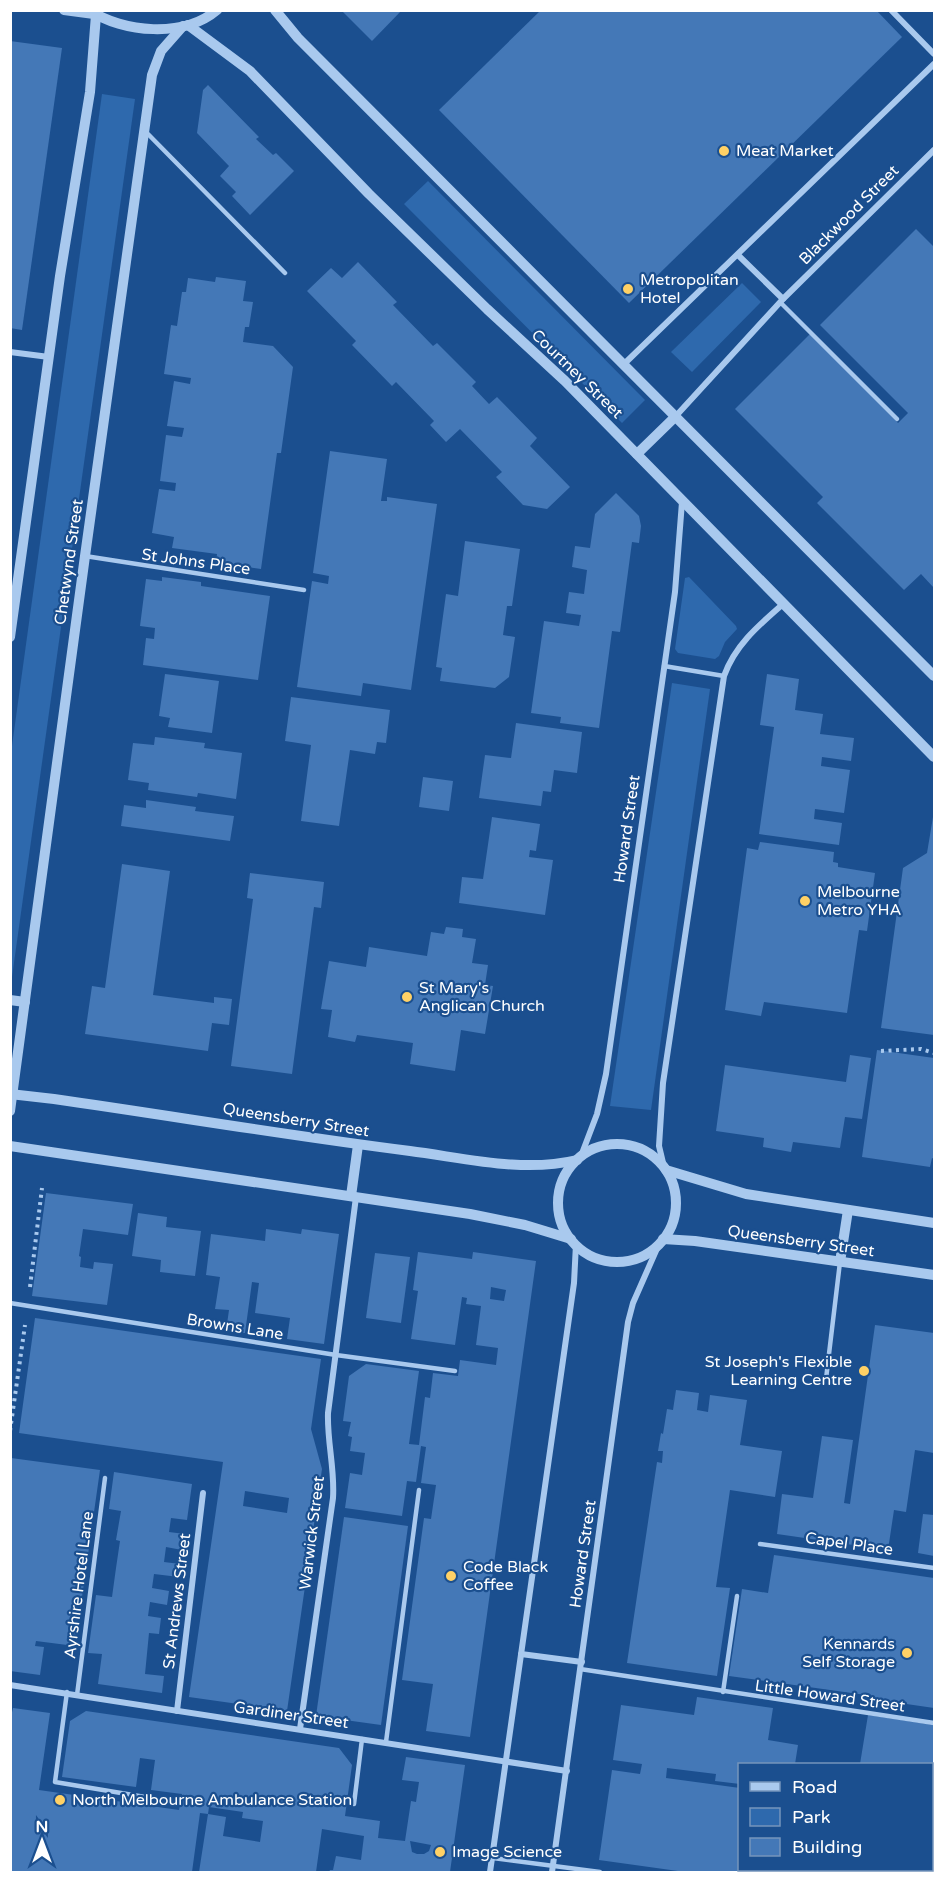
<svg xmlns="http://www.w3.org/2000/svg" width="945" height="1883" viewBox="0 0 945 1883" font-family="'Varela Round',sans-serif">
	<style>
		.green { fill: #2e69ad }
		.building { fill: #4478b7; fill-rule: evenodd }
		.lines { fill: none; stroke-linecap: round; stroke-linejoin: round }
		.path { stroke: #a9c9ee; stroke-width: 4; stroke-dasharray: 3 4.5; stroke-linecap: butt }
		.service { stroke: #a9c9ee; stroke-width: 4.5 }
		.minor { stroke: #a9c9ee; stroke-width: 6 }
		.tertiary { stroke: #a9c9ee; stroke-width: 10 }
		.poi-dot { fill: #ffd166; stroke: #1b4f8f; stroke-width: 2 }
		.labels { text-anchor: middle; dominant-baseline: central; stroke-width: 4.5; stroke-linejoin: round; paint-order: stroke }
		.poi-label { font-size: 16px; fill: #fff; stroke: #1b4f8f; text-anchor: start }
		.street-label { font-size: 16px; fill: #fff; stroke: #1b4f8f }
	</style>
	<rect width="100%" height="100%" fill="#1b4f8f"/>
	<g class="green">
		<path d="M102 94 135 99 11 984V753Z"/>
		<path d="M428 181 645 400 622 423 404 204Z"/>
		<path d="M742 283 761 302 692 372 671 352Z"/>
		<path d="M689 577 736 626 737 629 725 642 719 656 715 659 678 653 675 649 685 578Z"/>
		<path d="M672 683 710 689 651 1110 610 1106Z"/>
	</g>
	<g class="building">
		<path d="M341 10H402L372 41Z"/>
		<path d="M541 10H876L902 37 629 303 439 110Z"/>
		<path d="M10 41 62 48 22 330 10 328Z"/>
		<path d="M208 85 259 137 256 139 273 155 276 153 294 171 250 215 232 196 236 192 220 176 229 166 197 133 203 90Z"/>
		<path d="M916 229 934 247V588L921 574 904 590 817 503 823 497 735 409 810 334 898 423 908 413 820 325Z"/>
		<path d="M358 262 397 302 393 305 433 346 437 343 476 382 472 386 489 404 497 397 537 438 530 446 570 487 547 509 523 505 496 477 502 472 460 429 446 442 430 425 434 421 396 382 392 386 352 345 356 341 307 291 331 268 342 278Z"/>
		<path d="M216 277 246 281 243 301 253 302 249 327H245L243 342 273 346 293 367 281 453H277L261 569 216 563 217 554 172 548 174 537 152 533 159 489 175 491 176 483 160 481 166 435 182 437 184 428 167 426 174 381 190 384 191 378 164 374 171 325 177 326 182 292H186L188 278 215 282Z"/>
		<path d="M330 451 387 459 381 501H387V497L437 504 411 690 363 683 361 696 297 687 312 581 328 584 329 576 313 573Z"/>
		<path d="M616 493 639 516 641 526 639 543 632 542 620 632 612 631 599 728 560 723 561 717 531 713 544 621 579 626 581 615 566 613 569 592 584 594 587 570 572 567 575 546 590 548 595 514Z"/>
		<path d="M465 541 520 549 512 606H507L503 635 515 637 509 677 495 688 440 681 442 668 436 667 446 594 458 596Z"/>
		<path d="M162 577 201 582V586L270 596 258 680 143 665 146 638 154 639 155 628 140 626 146 579 162 581Z"/>
		<path d="M165 674 219 681 212 733 168 727 170 718 159 716Z"/>
		<path d="M767 674 799 679 795 710 823 714 820 734 854 738 851 761 822 757 821 766 850 770 844 813 815 809 814 819 842 823 839 845 759 834 774 727 760 725Z"/>
		<path d="M291 697 390 710 386 743 377 742 375 754 350 750 339 826 301 821 311 745 285 741Z"/>
		<path d="M516 723 582 732 577 773 554 770 551 792 543 791 541 806 479 798 485 755 511 758Z"/>
		<path d="M155 737 205 743 204 748 242 753 236 799 198 793 197 797 148 790 149 783 128 780 133 743 154 745Z"/>
		<path d="M423 777 453 781 449 811 419 807Z"/>
		<path d="M146 800 196 807 195 811 234 816 230 841 121 826 124 805 146 808Z"/>
		<path d="M492 817 540 824 536 851 530 850 529 857 553 860 545 915 459 903 462 877 483 879Z"/>
		<path d="M933 817 934 819V1035L881 1028 903 868 927 853Z"/>
		<path d="M760 842 834 852 833 862 838 863V867L875 873 867 931 859 930 847 1013 764 1002 761 1016 725 1010 747 848 758 850Z"/>
		<path d="M122 864 170 871 153 995 214 1003V997L232 999 229 1025 212 1023 208 1051 85 1034 92 986 105 988Z"/>
		<path d="M250 873 324 882 321 908 314 907 292 1074 231 1066 253 899 247 898Z"/>
		<path d="M446 927 463 929 462 937 476 939 472 963 488 965 485 985 493 986 485 1034 461 1030 455 1071 410 1064 413 1043 357 1035 355 1042 328 1037 332 1010 321 1009 329 961 366 967 369 947 427 956 431 932 444 934Z"/>
		<path d="M877 1050 934 1058V1159L932 1158 930 1167 862 1157Z"/>
		<path d="M850 1055 871 1058 862 1119 845 1117 840 1148 793 1142 791 1152 763 1147 764 1138 716 1131 725 1065 846 1082Z"/>
		<path d="M46 1193 133 1204 128 1235 83 1229 79 1256 81 1257 80 1267 93 1269 94 1262 113 1264 107 1305 32 1296Z"/>
		<path d="M138 1213 167 1217 166 1227 201 1231 195 1276 160 1272 161 1260 132 1256Z"/>
		<path d="M266 1229 301 1234 302 1229 339 1234 324 1344 287 1339 290 1318 255 1313 259 1283 252 1282 245 1333 226 1331 229 1310 215 1309 220 1277 206 1275 211 1234 265 1241Z"/>
		<path d="M418 1252 472 1259 473 1252 536 1261 470 1737 426 1731 433 1684 402 1680 424 1518 431 1519 436 1485 421 1483 426 1447 421 1446 416 1482 407 1481 402 1516 345 1508 350 1473 362 1475 365 1453 350 1451 352 1437 348 1436 351 1422 343 1421 349 1376 366 1364 419 1371 409 1444 419 1445 425 1397 430 1398 433 1373 458 1376 460 1360 496 1365 498 1348 476 1345 481 1306 466 1304 467 1298 462 1297 455 1345 411 1339 418 1291 413 1290ZM491 1287 506 1290 504 1301 490 1299Z"/>
		<path d="M375 1253 410 1257 401 1323 366 1318Z"/>
		<path d="M35 1318 321 1359 311 1429 322 1469 287 1711 189 1697 223 1462 19 1433ZM245 1491 289 1498 287 1513 243 1506Z"/>
		<path d="M875 1325 934 1333V1453L915 1450 906 1512 894 1510 888 1550 777 1534 782 1494 813 1498 822 1436 853 1440 844 1503 850 1504Z"/>
		<path d="M676 1390 699 1393 697 1410 708 1412 710 1395 747 1400 740 1445 782 1451 775 1497 730 1490 716 1587 730 1588 717 1676 627 1663 657 1462 662 1463 663 1451H658L661 1433 663 1434 667 1409 673 1410Z"/>
		<path d="M11 1458 100 1470 75 1646 36 1641 35 1646 44 1647 40 1675 10 1671Z"/>
		<path d="M114 1472 192 1484 187 1520 171 1518 169 1532 185 1534 182 1550 166 1547 164 1562 180 1564 179 1577 154 1574 152 1588 169 1591 167 1605 150 1602 148 1616 161 1618 159 1634 149 1633 145 1674 164 1676 162 1693 98 1684 102 1654 88 1653 96 1595 112 1597 116 1568 120 1541 116 1540 121 1511 109 1509Z"/>
		<path d="M923 1514 934 1515V1556L918 1553Z"/>
		<path d="M344 1517 408 1526 381 1725 316 1716Z"/>
		<path d="M774 1555 934 1578V1708L872 1699 873 1696 729 1676 742 1589 768 1593Z"/>
		<path d="M697 1697 773 1708 768 1740 798 1745 795 1764H740V1784L715 1781 716 1774 667 1768 666 1778 740 1788V1870H932V1815L934 1816V1872H685L599 1860 612 1770 640 1774 642 1764 613 1760 621 1705 694 1715Z"/>
		<path d="M13 1708 50 1713 39 1790 179 1810 182 1794 151 1790 155 1760 140 1758 136 1787 62 1777 70 1721 86 1711 339 1748 352 1765 345 1816 380 1821 378 1838 405 1841 411 1801 416 1802 419 1782 402 1780 406 1757 465 1765 450 1872H329L330 1870H333L336 1856 361 1860 364 1836 322 1829 316 1872H199L208 1814 226 1817 223 1836 260 1842 263 1821 242 1818 243 1812 209 1807 208 1814 200 1813 192 1872H10V1721ZM410 1841 431 1845 429 1851 424 1854H417L412 1852Z"/>
		<path d="M868 1715 934 1725V1801H932V1764H860Z"/>
	</g>
	<g class="lines">
		<g class="path">
			<path d="M881 1051 921 1049 934 1053"/>
			<path d="M30 1287 42 1188"/>
			<path d="M10 1431 25 1325"/>
		</g>
		<g class="service">
			<path d="M145 131 285 273"/>
			<path d="M780 302 897 419"/>
			<path d="M85 556 304 590"/>
			<path d="M664 666 724 676"/>
			<path d="M10 1303 336 1355 455 1371"/>
			<path d="M826 1379 840 1262"/>
			<path d="M760 1544 934 1568"/>
			<path d="M580 1669 934 1723"/>
			<path d="M67 1692 55 1782 151 1798"/>
			<path d="M723 1692 737 1596"/>
			<path d="M77 1695 105 1478"/>
			<path d="M386 1742 419 1490"/>
			<path d="M354 1804 362 1739"/>
			<path d="M493 1858 600 1872"/>
		</g>
		<g class="minor">
			<path d="M891 10 934 54"/>
			<path d="M738 255 783 299"/>
			<path d="M10 352 49 357"/>
			<path d="M623 365 934 64"/>
			<path d="M675 417 783 299 934 150"/>
			<path d="M581 1156 597 1114 606 1074 675 592 682 502"/>
			<path d="M664 1167 659 1146 663 1083 724 676C735 645 759 625 783 604"/>
			<path d="M521 1654 582 1662"/>
			<path d="M10 1685 567 1771"/>
			<path d="M177 1711 203 1493"/>
			<path d="M300 1729 333 1498C335 1469 327 1442 328 1413L356 1197"/>
			<path d="M490 1872 574 1283 576 1244"/>
			<path d="M552 1872 628 1322 633 1303 659 1244"/>
		</g>
		<g class="tertiary">
			<path d="M64 10 94 14"/>
			<path d="M89 10C123 33 184 38 217 10"/>
			<path d="M275 10 298 38 934 676"/>
			<path d="M188 25 250 71 369 194 487 309 565 381 934 757"/>
			<path d="M637 454 675 417"/>
			<path d="M10 637 60 276 90 92 96 15"/>
			<path d="M10 1000 25 1002"/>
			<path d="M10 1094 54 1099C173 1116 291 1136 410 1151 465 1158 522 1173 577 1160"/>
			<path d="M10 1111 85 556 152 75 161 51 183 26"/>
			<circle cx="617" cy="1203" r="59"/>
			<path d="M10 1146 470 1214 525 1225 571 1239"/>
			<path d="M666 1170 746 1194 934 1223"/>
			<path d="M351 1196 358 1145"/>
			<path d="M663 1239 695 1241 934 1275"/>
			<path d="M840 1262 848 1210"/>
		</g>
	</g>
	<g class="poi-dot">
		<circle cx="724" cy="151" r="6"/>
		<circle cx="628" cy="289" r="6"/>
		<circle cx="805" cy="901" r="6"/>
		<circle cx="407" cy="997" r="6"/>
		<circle cx="864" cy="1371" r="6"/>
		<circle cx="451" cy="1576" r="6"/>
		<circle cx="907" cy="1653" r="6"/>
		<circle cx="60" cy="1800" r="6"/>
		<circle cx="440" cy="1852" r="6"/>
	</g>
	<g class="labels">
		<g class="poi-label">
			<text x="736" y="151">Meat Market</text>
			<text x="640" y="280">Metropolitan<tspan x="640" dy="18">Hotel</tspan></text>
			<text x="817" y="892">Melbourne<tspan x="817" dy="18">Metro YHA</tspan></text>
			<text x="419" y="988">St Mary's<tspan x="419" dy="18">Anglican Church</tspan></text>
			<text x="852" y="1362" text-anchor="end">St Joseph's Flexible<tspan x="852" dy="18">Learning Centre</tspan></text>
			<text x="463" y="1567">Code Black<tspan x="463" dy="18">Coffee</tspan></text>
			<text x="895" y="1644" text-anchor="end">Kennards<tspan x="895" dy="18">Self Storage</tspan></text>
			<text x="72" y="1800">North Melbourne Ambulance Station</text>
			<text x="452" y="1852">Image Science</text>
		</g>
		<g class="street-label">
			<text transform="translate(849 215) rotate(-45)">Blackwood Street</text>
			<text transform="translate(577 374) rotate(44)">Courtney Street</text>
			<text transform="translate(69 562) rotate(-82)">Chetwynd Street</text>
			<text transform="translate(196 562) rotate(8)">St Johns Place</text>
			<text transform="translate(627 829) rotate(-82)">Howard Street</text>
			<text transform="translate(296 1120) rotate(9)">Queensberry Street</text>
			<text transform="translate(801 1241) rotate(8)">Queensberry Street</text>
			<text transform="translate(235 1327) rotate(9)">Browns Lane</text>
			<text transform="translate(312 1533) rotate(-83)">Warwick Street</text>
			<text transform="translate(849 1544) rotate(8)">Capel Place</text>
			<text transform="translate(583 1554) rotate(-82)">Howard Street</text>
			<text transform="translate(79 1585) rotate(-83)">Ayrshire Hotel Lane</text>
			<text transform="translate(177 1601) rotate(-83)">St Andrews Street</text>
			<text transform="translate(830 1696) rotate(8)">Little Howard Street</text>
			<text transform="translate(291 1715) rotate(8)">Gardiner Street</text>
		</g>
	</g>
	<rect width="945" height="1883" fill="none" stroke="#ffffff" stroke-width="24"/>
	<rect x="738" y="1763" width="195" height="108" fill="#1b4f8f" stroke="#7695bc" stroke-width="1.5"/>
	<rect x="750" y="1782" width="30" height="9" fill="#a9c9ee" stroke="#7695bc" stroke-width="1.5"/>
	<text x="792" y="1793" font-size="18" fill="#ffffff">Road</text>
	<rect x="750" y="1808" width="30" height="18" fill="#2e69ad" stroke="#7695bc" stroke-width="1.5"/>
	<text x="792" y="1823" font-size="18" fill="#ffffff">Park</text>
	<rect x="750" y="1838" width="30" height="18" fill="#4478b7" stroke="#7695bc" stroke-width="1.5"/>
	<text x="792" y="1853" font-size="18" fill="#ffffff">Building</text>
	<g transform="translate(42 1841)" stroke="#1b4f8f" stroke-width="4.5" paint-order="stroke">
	<path d="M0-4.5L10 22L0 15L-10 22Z" fill="#ffffff"/>
	<text y="-9" font-size="16" font-weight="bold" text-anchor="middle" fill="#ffffff">N</text>
	</g>
</svg>
